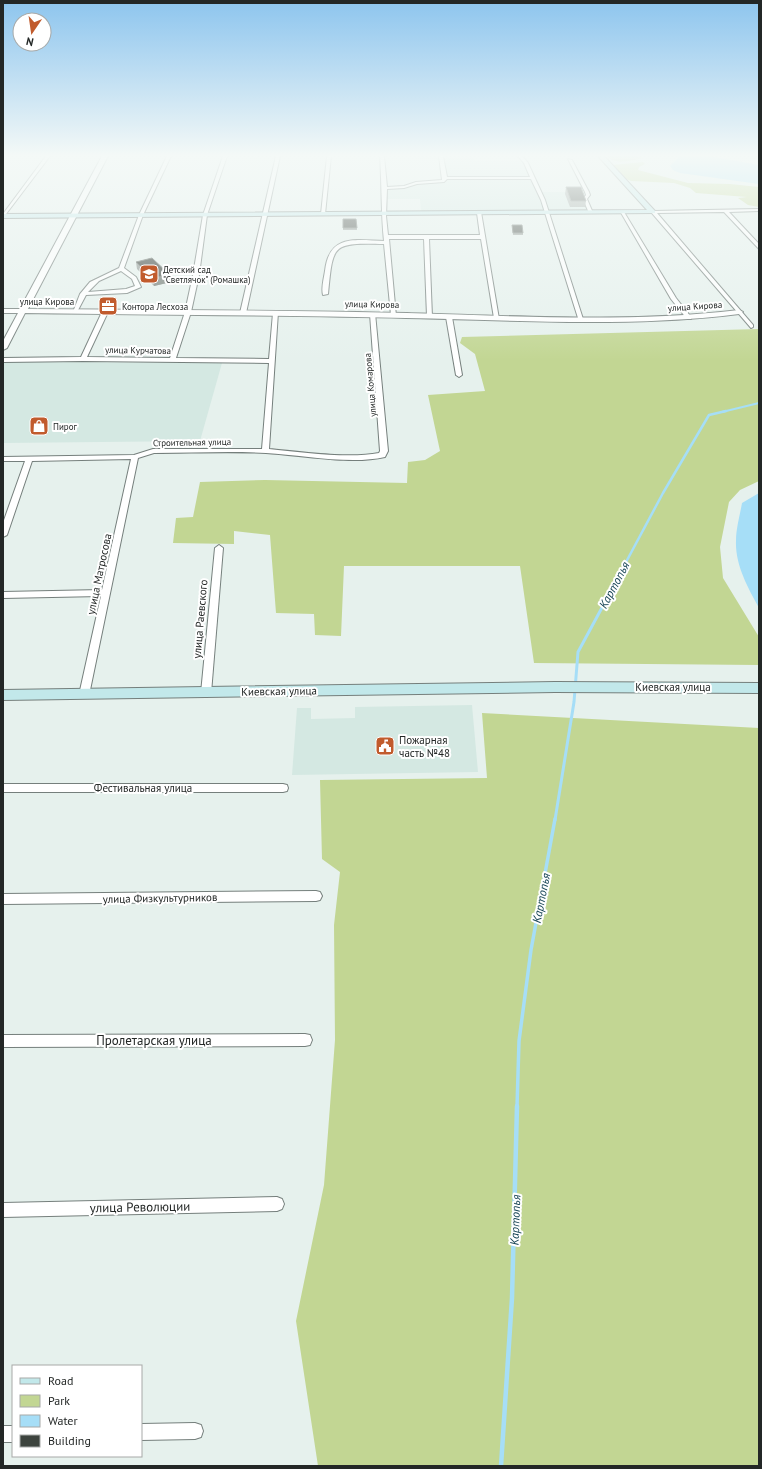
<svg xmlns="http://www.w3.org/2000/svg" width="762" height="1469" viewBox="0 0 762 1469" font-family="'PT Sans',sans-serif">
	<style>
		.built { fill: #d4e8e2 }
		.green { fill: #c2d693 }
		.water { fill: #a6def7 }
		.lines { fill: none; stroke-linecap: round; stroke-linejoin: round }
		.stream-far4 { stroke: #a6def7; stroke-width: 2 }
		.stream-far3 { stroke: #a6def7; stroke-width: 2.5 }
		.stream-far2 { stroke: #a6def7; stroke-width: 3 }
		.stream-far1 { stroke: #a6def7; stroke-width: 3.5 }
		.stream { stroke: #a6def7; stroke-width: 4.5 }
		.minor-casing { stroke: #757f7c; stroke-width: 2 }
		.tertiary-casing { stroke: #757f7c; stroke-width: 2 }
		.secondary-casing { stroke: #757f7c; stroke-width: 2 }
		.minor { fill: #fff; fill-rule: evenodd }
		.tertiary { fill: #fff; fill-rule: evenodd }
		.secondary { fill: #c2e8ea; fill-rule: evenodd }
		.wall { fill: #929a96 }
		.shaded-wall { fill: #707872 }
		.building { fill: #3d443e; stroke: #707872 }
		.labels { text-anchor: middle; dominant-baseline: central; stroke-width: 4; stroke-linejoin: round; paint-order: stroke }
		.far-poi-label { font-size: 9px; fill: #232726; stroke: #fff; text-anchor: start }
		.far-street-label { font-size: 9px; fill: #232726; stroke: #fff }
		.street-label { font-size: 11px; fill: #232726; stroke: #fff }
		.poi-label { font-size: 11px; fill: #232726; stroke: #fff; text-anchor: start }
		.water-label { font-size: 12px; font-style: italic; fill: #144253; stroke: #fff }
		.near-street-label { font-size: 13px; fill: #232726; stroke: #fff }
	</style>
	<rect width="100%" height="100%" fill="#e6f1ed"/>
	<g class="built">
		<path d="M414 156H471L475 161H524L540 192H587L586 198 590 210 421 211 420 199H385V188H401L414 183 442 182 443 178 440 161 435 159 414 158Z"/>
		<path d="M3 362 222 363 200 441 3 443Z"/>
		<path d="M472 705 478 772 292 775 297 708H311V719L355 718V707Z"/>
	</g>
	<g class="green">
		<path d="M607 156H637L642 158C631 161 614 165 607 156Z"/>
		<path d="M643 162 645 164 639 167 638 170 688 183 730 184 759 187V207L748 205 738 198 747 197 696 193 690 188 674 183 631 181 626 179 612 165Z"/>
		<path d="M759 329V481L740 490 729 502 720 547 723 578 759 637V665L534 663 520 566H344L341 636 315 635 314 614 276 613 270 535 234 531V544L173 543 176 518 193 517 200 482 265 480 407 483 408 462 425 460 440 451 428 395 485 391 475 354 460 343 462 337Z"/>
		<path d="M482 713 759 728V1466H318L296 1321 324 1185 335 1040 334 925 340 872 322 859 320 780 487 778Z"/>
	</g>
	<g class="water">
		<path d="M678 156H709L759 165V184L680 173 673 170 670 166 678 158Z"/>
		<path d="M759 493V608C748 588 735 565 736 541 736 528 740 515 742 503Z"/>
	</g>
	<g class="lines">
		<path class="stream-far4" d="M722 412 759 403"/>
		<path class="stream-far3" d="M610 592 663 493 709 415 726 411"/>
		<path class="stream-far2" d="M555 820 574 702 578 652 611 591"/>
		<path class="stream-far1" d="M517 1107 519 1041 531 950 555 819"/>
		<path class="stream" d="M501 1466 512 1298 517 1106"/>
		<defs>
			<g id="minor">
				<path d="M46 156H50L3 218V214Z"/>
				<path d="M167 156H171L143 215 124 268 136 277 141 287 127 293 86 295 77 312H73L80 294 90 282 119 268 139 215ZM121 271 132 279 135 286 126 289 88 292 99 281Z"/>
				<path d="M223 156H227L207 215 199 275 191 312 176 358 269 359 273 313 278 312 269 449C301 452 348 459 379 453L380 451 370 314 375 313 388 451 385 457C351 465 301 455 266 453 229 451 191 453 154 453L138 458 89 695 84 698 79 695 101 596 3 598V592L102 590 131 459 32 461 7 535 3 537V523L25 461H3V457L134 455 153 449H262L269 363 83 361 3 362V358L81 357 102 312 105 310 108 312 87 357 170 358 185 312 193 275 203 215Z"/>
				<path d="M276 156H280L246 313 243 315 240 313Z"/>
				<path d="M327 156H331L325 214 323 215 321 214Z"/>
				<path d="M380 156H384L387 187 404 186 416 182 442 180 439 156H443L447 177H530L524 163 518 156H522L528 163 545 200 583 319 578 318 541 200 531 179H447L444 182 417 184 404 188 387 189 386 216 388 235H480L477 213 481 212 499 319 494 318 481 239H429L432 317 427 316 424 239H389L396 316 391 315 384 244C332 243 333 243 328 294L323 295C321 288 324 278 325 271 329 234 355 240 384 241 381 213 382 185 380 156Z"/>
				<path d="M568 159 572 160 589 192 590 195 587 199 593 213H589L583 199 586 195 585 192Z"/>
				<path d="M759 209V211L729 212 759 244V249L724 212 657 213 753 325V327L751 328 651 212 653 211Z"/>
				<path d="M620 211 624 212 676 298 691 317V319H687L671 299Z"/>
				<path d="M449 315 452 317 462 375 459 377 456 375 446 317Z"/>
				<path d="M219 545 223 548 211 693 206 696 201 693 215 548Z"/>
				<path d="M3 784H283L287 785 288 788 287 791 283 792H3Z"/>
				<path d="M316 891 320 892 322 896 320 900 316 901 3 904V894Z"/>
				<path d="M305 1034 310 1035 312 1040 310 1045 305 1046 3 1047V1035Z"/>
				<path d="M277 1197 282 1199 284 1204 282 1209 277 1211 3 1217V1203Z"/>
				<path d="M195 1423 201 1425 203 1431 201 1437 195 1439 141 1440V1424Z"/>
				<rect x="3" y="1426" width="10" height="16"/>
			</g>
			<path id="tertiary" d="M102 156H108L28 309C154 310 280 310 407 313 517 316 629 323 739 310L743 312 739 314C629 328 516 320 406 318 279 315 152 315 25 313L7 348 3 350V341L18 313H3V309H20Z"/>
			<g id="secondary">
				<path d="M598 156H604L655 211V213L3 218V214L647 210Z"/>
				<path d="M555 682 759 683V693L555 692 3 700V690Z"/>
			</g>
		</defs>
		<use href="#minor" class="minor-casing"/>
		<use href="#tertiary" class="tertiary-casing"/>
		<use href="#secondary" class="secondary-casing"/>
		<use href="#minor" class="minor"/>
		<use href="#tertiary" class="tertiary"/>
		<use href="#secondary" class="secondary"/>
	</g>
	<g class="wall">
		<path d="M566 187 586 201 585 207H570L565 194Z"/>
		<path d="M343 219H356L357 230H343Z"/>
		<path d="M512 225 523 233V235H513L512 227Z"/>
		<path d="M136 262 171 282 154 286 137 269Z"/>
	</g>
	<path class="shaded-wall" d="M170 275 171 282 154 286 153 278Z"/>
	<g class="building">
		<path d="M566 187H581L586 201H571Z"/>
		<path d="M343 219H356L357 228H343Z"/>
		<path d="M512 225H522L523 233H513Z"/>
		<path d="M152 258 170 275 153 278 136 262Z"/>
	</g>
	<linearGradient id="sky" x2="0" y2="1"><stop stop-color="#8dc5ee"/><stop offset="0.43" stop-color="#f4f9f7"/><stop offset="1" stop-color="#f4f9f7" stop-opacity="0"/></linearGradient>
	<rect width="762" height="361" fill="url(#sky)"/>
	<defs>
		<symbol id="school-square" viewBox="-11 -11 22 22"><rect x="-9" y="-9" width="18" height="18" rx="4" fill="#c15b2d" stroke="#fff"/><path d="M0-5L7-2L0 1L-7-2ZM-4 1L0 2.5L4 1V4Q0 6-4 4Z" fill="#fff"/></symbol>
		<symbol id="office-square" viewBox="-11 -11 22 22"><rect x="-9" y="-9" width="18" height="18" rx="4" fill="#c15b2d" stroke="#fff"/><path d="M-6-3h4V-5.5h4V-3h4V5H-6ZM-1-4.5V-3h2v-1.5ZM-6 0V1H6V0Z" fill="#fff"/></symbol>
		<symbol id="shop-square" viewBox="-11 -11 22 22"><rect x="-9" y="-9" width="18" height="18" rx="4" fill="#c15b2d" stroke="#fff"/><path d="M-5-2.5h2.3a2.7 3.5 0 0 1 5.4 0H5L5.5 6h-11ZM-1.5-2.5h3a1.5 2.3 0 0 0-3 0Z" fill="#fff"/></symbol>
		<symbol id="civic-square" viewBox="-11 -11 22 22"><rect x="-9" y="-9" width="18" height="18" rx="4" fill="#c15b2d" stroke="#fff"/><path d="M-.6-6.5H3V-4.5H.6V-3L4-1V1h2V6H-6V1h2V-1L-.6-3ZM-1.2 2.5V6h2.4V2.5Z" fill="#fff"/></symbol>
	</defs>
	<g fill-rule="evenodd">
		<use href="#school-square" x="138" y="263" width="22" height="22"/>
		<use href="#office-square" x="97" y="295" width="22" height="22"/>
		<use href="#shop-square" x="28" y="415" width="22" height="22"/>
		<use href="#civic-square" x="374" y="735" width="22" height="22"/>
	</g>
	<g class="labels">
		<g class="far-poi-label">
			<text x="163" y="269">Детский сад<tspan x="163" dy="10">"Светлячок" (Ромашка)</tspan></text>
			<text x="122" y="306">Контора Лесхоза</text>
			<text x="53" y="426">Пирог</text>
		</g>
		<g class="far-street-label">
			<text x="47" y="301">улица Кирова</text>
			<text transform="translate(372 304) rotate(1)">улица Кирова</text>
			<text transform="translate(695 306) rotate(-4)">улица Кирова</text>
			<text transform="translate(138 350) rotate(1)">улица Курчатова</text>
			<text transform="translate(370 385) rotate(-95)">улица Комарова</text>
			<text transform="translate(192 442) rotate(-1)">Строительная улица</text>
		</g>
		<g class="street-label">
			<text transform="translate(99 574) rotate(-78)">улица Матросова</text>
			<text transform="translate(200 619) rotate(-85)">улица Раевского</text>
			<text x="673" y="687">Киевская улица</text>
			<text transform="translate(279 691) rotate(-1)">Киевская улица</text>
			<text x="143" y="788">Фестивальная улица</text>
			<text transform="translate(160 898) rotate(-1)">улица Физкультурников</text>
		</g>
		<g class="poi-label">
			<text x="399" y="740">Пожарная<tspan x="399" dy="13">часть №48</tspan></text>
		</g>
		<g class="water-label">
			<text transform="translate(614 585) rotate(-62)">Картопья</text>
			<text transform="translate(541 898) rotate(-79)">Картопья</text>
			<text transform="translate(515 1220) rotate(-88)">Картопья</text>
		</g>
		<g class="near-street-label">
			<text x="154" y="1040">Пролетарская улица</text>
			<text transform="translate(140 1207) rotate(-1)">улица Революции</text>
		</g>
	</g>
	<rect width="762" height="1469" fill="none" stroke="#232726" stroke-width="8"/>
	<rect x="12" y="1365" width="130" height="92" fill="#ffffff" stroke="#a7a9a8"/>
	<rect x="20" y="1378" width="20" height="6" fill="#c2e8ea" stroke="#a7a9a8"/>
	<text x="48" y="1385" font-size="12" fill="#232726">Road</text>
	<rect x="20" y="1395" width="20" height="12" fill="#c2d693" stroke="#a7a9a8"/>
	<text x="48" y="1405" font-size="12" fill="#232726">Park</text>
	<rect x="20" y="1415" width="20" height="12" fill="#a6def7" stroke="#a7a9a8"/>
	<text x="48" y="1425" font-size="12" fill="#232726">Water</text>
	<rect x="20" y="1435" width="20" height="12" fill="#3d443e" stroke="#a7a9a8"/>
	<text x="48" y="1445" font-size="12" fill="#232726">Building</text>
	<g transform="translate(32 32) rotate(193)"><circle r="19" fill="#ffffff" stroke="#a7a9a8"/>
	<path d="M0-3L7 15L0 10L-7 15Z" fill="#c15b2d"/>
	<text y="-6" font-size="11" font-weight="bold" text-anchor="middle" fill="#232726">N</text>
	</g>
</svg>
